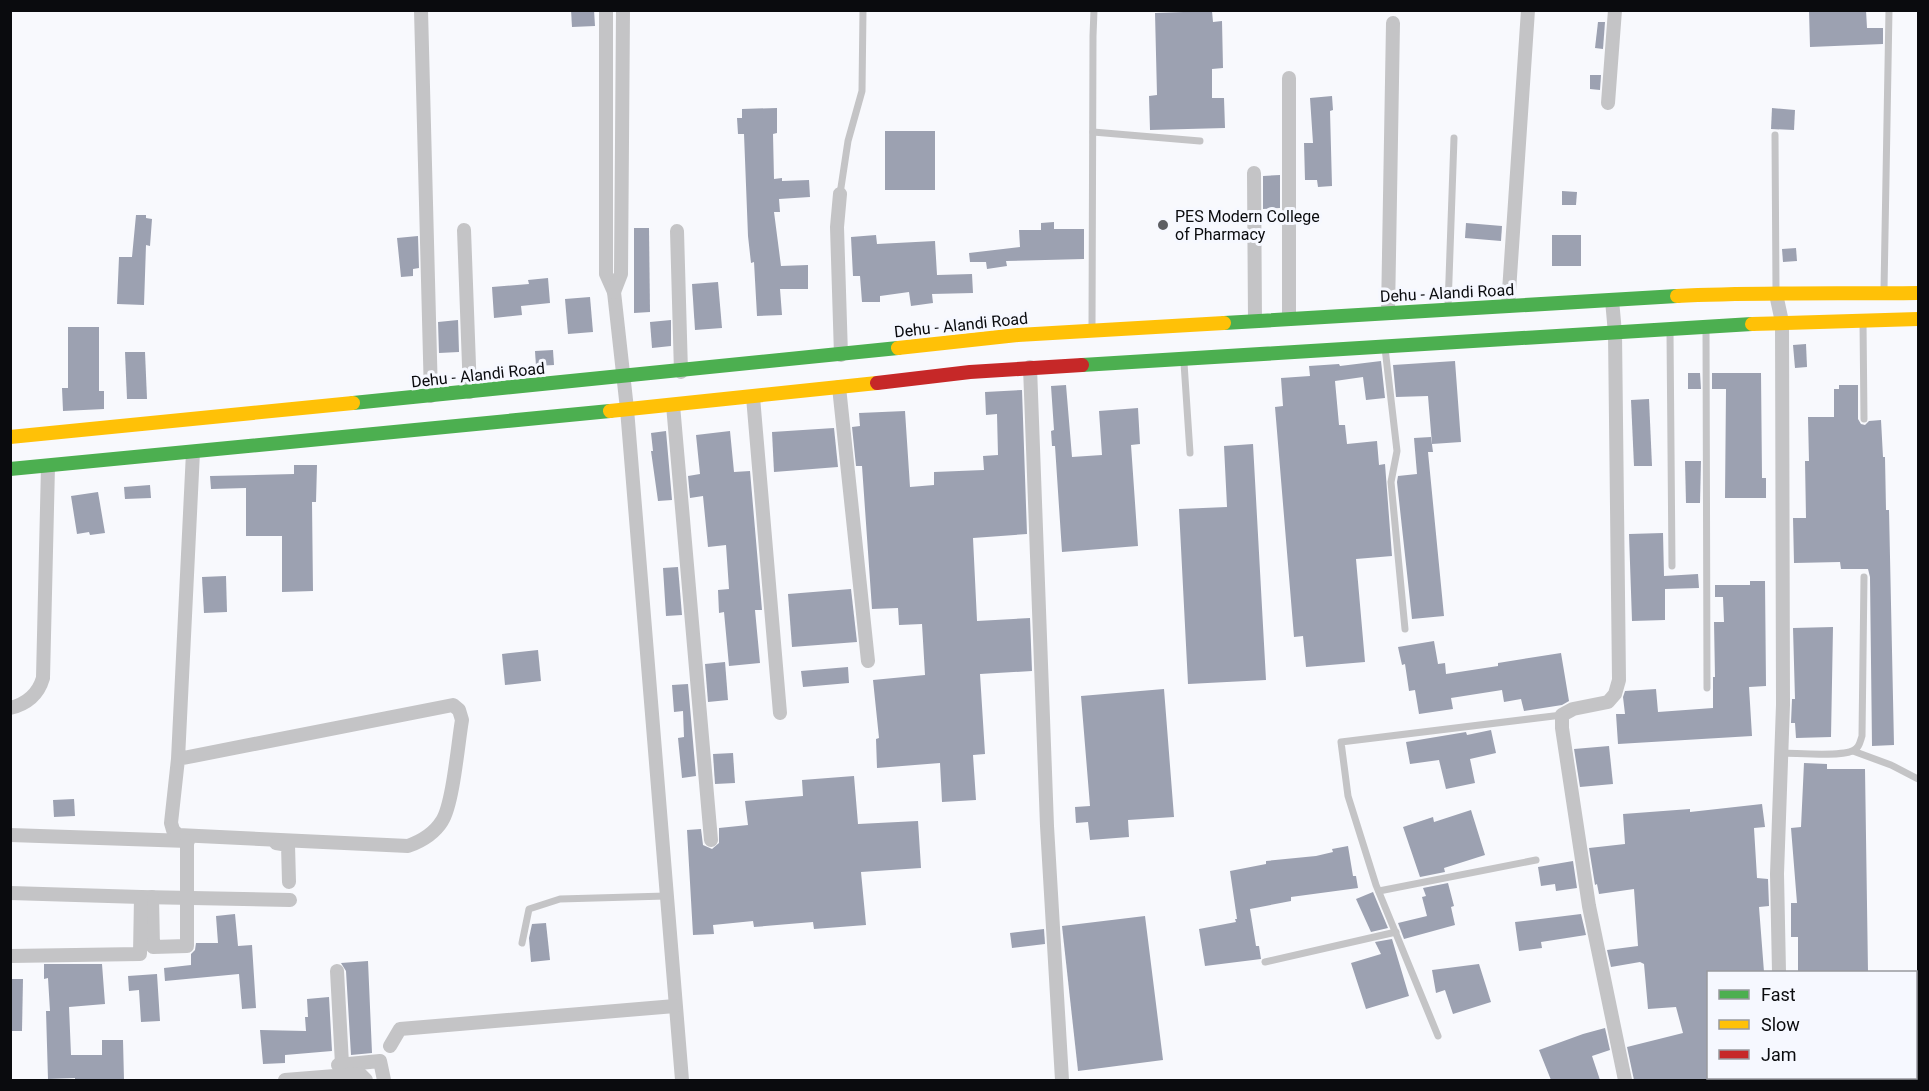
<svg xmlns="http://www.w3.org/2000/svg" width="1929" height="1091" viewBox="0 0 1929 1091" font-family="Roboto,sans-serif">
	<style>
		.building { fill: #9ca1b1 }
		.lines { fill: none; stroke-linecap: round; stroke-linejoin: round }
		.lane { stroke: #c4c4c6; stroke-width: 7 }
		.street { stroke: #c4c4c6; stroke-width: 14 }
		.fast { stroke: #4caf50; stroke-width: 14 }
		.slow { stroke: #ffc107; stroke-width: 14 }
		.jam { stroke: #c62828; stroke-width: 14 }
		.poi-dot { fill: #5d5e62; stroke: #f6f8ff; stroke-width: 2 }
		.labels { text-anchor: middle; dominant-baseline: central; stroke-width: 6; stroke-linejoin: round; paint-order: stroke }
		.poi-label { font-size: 16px; fill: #0a0b0e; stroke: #f6f8ff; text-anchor: start }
		.street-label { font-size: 16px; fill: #0a0b0e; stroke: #f6f8ff }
	</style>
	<rect width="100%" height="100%" fill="#f8f9fd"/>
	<g class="building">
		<path d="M571 10H594L595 26 572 27Z"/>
		<path d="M1809 10H1866L1867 28H1883V44L1810 47Z"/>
		<path d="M1212 11 1213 22 1222 21 1223 68 1212 69V98H1224L1225 128 1150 130 1149 96 1157 95 1155 13Z"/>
		<path d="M1598 22H1605L1603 49 1595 48Z"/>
		<path d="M1590 75H1601L1600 90 1590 89Z"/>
		<path d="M1332 96 1333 110 1330 111 1332 186 1318 187 1317 180H1305L1304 143H1313L1310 98Z"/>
		<path d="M777 108V133L773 134 774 179 782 178V181L809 180 810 197 779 199 780 212H774L781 266 808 265V289H780L782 315 757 316 754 262 751 263 748 236 744 134H738L737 118H742V109Z"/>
		<path d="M1772 108 1795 110 1794 130 1771 129Z"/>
		<rect x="885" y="131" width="50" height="59"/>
		<path d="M1280 175V208L1263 209V176Z"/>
		<path d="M1562 191 1577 192 1576 205H1562Z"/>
		<path d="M136 215H146V218L152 219 150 246 146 245 144 305 117 304 119 257H132Z"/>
		<path d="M1054 222V229H1084V259L1006 261 1007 266 987 269 986 262H970L969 253 1020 247 1019 230H1041V223Z"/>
		<path d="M1466 223 1502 226 1501 241 1465 238Z"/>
		<path d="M634 228H649L650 312 634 313Z"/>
		<path d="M876 235 877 244 935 241 937 275 972 274 973 293 932 294 933 303 911 306 909 292 880 296V302H862L860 276H853L851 237Z"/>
		<rect x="1552" y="235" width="29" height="31"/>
		<path d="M418 236 419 268 413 269V276L401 277 397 238Z"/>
		<path d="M1796 248 1797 261 1783 262 1782 249Z"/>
		<path d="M548 278 550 303 521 306 522 315 494 318 492 287 529 284 528 280Z"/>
		<path d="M718 282 722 328 695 330 692 284Z"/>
		<path d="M590 297 593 332 568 334 565 299Z"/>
		<path d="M458 320 459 352 439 353 438 322Z"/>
		<path d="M671 320V346L652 348 650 322Z"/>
		<path d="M68 327H99V391H104V409L63 411 62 388H68Z"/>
		<path d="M1806 344 1807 367 1795 368 1793 345Z"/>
		<path d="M553 350 554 365 536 366 535 351Z"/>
		<path d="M125 352H145L147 399H127Z"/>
		<path d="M1381 361 1385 398 1366 400 1363 377 1335 381 1339 425H1345L1347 444 1377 441 1379 465 1385 464 1392 556 1356 559 1365 662 1306 667 1303 636 1294 637 1275 407 1283 406 1281 378 1310 376 1309 366 1339 364 1340 366Z"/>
		<path d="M1455 361 1461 442 1432 444 1428 396 1396 397 1393 365Z"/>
		<path d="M1688 373H1700L1701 389H1688Z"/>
		<path d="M1712 373H1761L1762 478H1766V498H1725L1726 389H1712Z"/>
		<path d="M1066 385 1072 457 1102 455 1099 411 1138 408 1140 444 1131 445 1138 546 1062 552 1055 446H1052L1051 431 1054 430 1051 386Z"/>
		<path d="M1839 385H1858V419L1861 424 1865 425 1869 421 1881 420 1883 457H1885L1886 510H1889L1894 745 1872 746 1870 577 1868 569H1841L1840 562 1794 563 1793 518H1806L1805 461H1809L1808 417H1834V389H1839Z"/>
		<path d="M1022 390 1027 534 973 538 977 621 1030 618 1032 671 980 674 985 754 973 755 976 800 942 802 940 763 877 768 876 739 879 738 873 680 925 675 922 624 899 625 898 608 872 609 862 466H856L852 427 860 426 859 413 905 411 910 487 934 485V472L984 470 983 456 998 455 997 414 986 415 985 392Z"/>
		<path d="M1649 399 1652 466H1634L1631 400Z"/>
		<path d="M834 428 838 467 774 472 772 432Z"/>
		<path d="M666 431 672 500 658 501 651 451H653L651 433Z"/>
		<path d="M730 431 734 472 750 471 762 610H755L760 663 729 666 724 612 719 613 718 590 729 589 726 545 708 547 703 496 690 498 688 476 700 474 696 435Z"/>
		<path d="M1431 437 1433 452H1428L1444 616 1412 619 1397 482 1398 476 1417 474 1414 438Z"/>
		<path d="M1253 444 1266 680 1188 684 1179 509 1227 507 1224 446Z"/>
		<path d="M1685 461H1701L1700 503H1686Z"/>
		<path d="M294 465H317L316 502H312L313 591 282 592V536H246V488L211 489 210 476 294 474Z"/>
		<path d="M150 485 151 498 125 499 124 487Z"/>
		<path d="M98 492 105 533 90 535 89 532 77 534 71 496Z"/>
		<path d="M1663 533 1664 576 1698 574 1699 588 1665 589V620L1632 621 1629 534Z"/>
		<path d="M678 567 682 615 666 616 663 568Z"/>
		<path d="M226 576 227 612 204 613 202 577Z"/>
		<path d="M1750 581H1765L1766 686 1749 687 1752 736 1618 744 1616 714H1625L1623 697 1625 691 1656 689 1658 712 1713 708V677H1715L1714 622H1724L1723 597H1715V585H1750Z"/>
		<path d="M851 589 857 642 792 647 788 594Z"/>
		<path d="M1833 627 1831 737 1796 738 1795 723H1791L1792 699H1795L1793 628Z"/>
		<path d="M1434 641 1438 664 1445 663 1446 674 1498 666V663L1561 653 1569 701 1562 705 1524 711 1521 699 1504 702 1502 690 1451 698 1453 709 1419 714 1415 690 1409 691 1405 664 1402 665 1398 647Z"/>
		<path d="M538 650 541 681 505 685 502 654Z"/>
		<path d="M725 662 728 700 708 702 705 664Z"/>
		<path d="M848 667 849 683 803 687 801 671Z"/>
		<path d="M688 684 696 776 682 778 678 738 684 737 683 711 674 712 672 685Z"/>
		<path d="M1164 689 1174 817 1128 820 1129 837 1090 840 1088 822 1076 823 1075 807 1090 806 1081 696Z"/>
		<path d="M1491 730 1496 753 1470 759 1475 783 1446 789 1439 760 1410 764 1406 742 1466 732 1467 735Z"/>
		<path d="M1609 746 1613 784 1580 787 1574 749Z"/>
		<path d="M733 753 735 783 715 784 713 754Z"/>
		<path d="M1804 763 1827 764V769H1865L1868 972H1798V937H1791V903H1797L1791 828 1801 827Z"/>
		<path d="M854 776 858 824 918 821 921 868 861 872 866 925 814 929 813 922 754 927 753 921 713 925 714 934 693 935 687 830 701 829 703 845 712 849 719 843V828L748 825 745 801 803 796 802 780Z"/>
		<path d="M74 799 75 816 54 817 53 800Z"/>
		<path d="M1762 804 1765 827 1754 828 1757 878 1768 879 1769 906 1759 907 1764 972H1708V1080H1634L1627 1047 1683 1033 1676 1007 1648 1009 1644 964 1640 962 1611 967 1607 950 1638 946 1634 889 1599 894 1597 884 1595 885 1589 848 1625 844 1623 814 1690 809V812Z"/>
		<path d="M1471 810 1485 855 1444 868 1445 872 1420 877 1403 827 1433 817 1434 822Z"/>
		<path d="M1348 846 1353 876H1356L1358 888 1291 897V901L1250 909 1256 946H1259L1261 959 1205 966 1199 929 1236 922 1235 919H1237L1230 871 1266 864V861L1316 856 1333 852 1332 849Z"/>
		<path d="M1573 861 1577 888 1556 891 1555 884 1541 886 1538 867Z"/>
		<path d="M1448 883 1454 906 1451 907 1455 925 1404 939 1398 923 1427 916 1422 897 1426 896 1423 888Z"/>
		<path d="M1373 892 1388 928 1371 932 1356 899Z"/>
		<path d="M235 914 238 946 252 945 256 1008 242 1009 239 974 165 981 164 968 191 965V954L195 950 196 943H218L216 916Z"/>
		<path d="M1581 914 1586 935 1541 942 1542 948 1519 951 1515 922Z"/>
		<path d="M1145 916 1163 1060 1078 1071 1062 926Z"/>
		<path d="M546 923 550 960 531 962 529 938 532 924Z"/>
		<path d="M1044 929 1045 944 1012 948 1010 933Z"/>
		<path d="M1392 939 1409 996 1366 1009 1351 963 1381 954 1375 942Z"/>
		<path d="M368 961 372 1053 351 1055 346 971 341 963Z"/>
		<path d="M44 964H102L105 1004 69 1007 71 1055H102V1040H123L124 1080H75V1078L48 1079 46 1011H50L48 978 44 979Z"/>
		<path d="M1479 964 1491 1002 1453 1014 1445 990 1436 993 1432 970Z"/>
		<path d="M157 974 160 1021 141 1022 139 990 129 991 128 976Z"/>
		<path d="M10 979H23L22 1031H10Z"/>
		<path d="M329 997 332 1051 285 1055V1063L263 1064 260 1030 306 1031 305 1017H308L307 999Z"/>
		<path d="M1605 1028 1610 1050 1592 1056 1600 1080H1551L1539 1050 1583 1034Z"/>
	</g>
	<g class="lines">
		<g class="lane">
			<path d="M1093 132 1200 141"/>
			<path d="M1775 135 1776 291"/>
			<path d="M840 194 848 141 862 91 863 10"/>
			<path d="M1884 290 1889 10"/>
			<path d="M1448 307 1454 138"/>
			<path d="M1863 322 1864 419"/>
			<path d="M1092 329 1093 36 1094 10"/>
			<path d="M1706 329 1707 688"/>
			<path d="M1670 332 1672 566"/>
			<path d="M1385 348 1397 451 1391 482 1405 629"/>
			<path d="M1184 363 1190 453"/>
			<path d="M1853 751 1891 765 1918 779"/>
			<path d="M1781 753C1797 753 1839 757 1852 751 1859 749 1860 742 1862 736L1864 577"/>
			<path d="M1379 891 1536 860"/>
			<path d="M522 943 529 909 560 899 666 896"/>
			<path d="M1265 962 1396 932"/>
			<path d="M1438 1036 1376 885 1348 796 1341 742 1562 715"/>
		</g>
		<g class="street">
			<path d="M421 10 431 396"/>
			<path d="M606 10V274L614 292 627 409 682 1080"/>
			<path d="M1289 78V319"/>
			<path d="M1608 103 1615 10"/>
			<path d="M1254 173 1255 321"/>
			<path d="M840 194 837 227 841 355"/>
			<path d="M464 230 470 392"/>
			<path d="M677 231 681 372"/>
			<path d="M614 292 621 274 623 10"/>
			<path d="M1776 294 1782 322 1783 705 1777 874 1779 972"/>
			<path d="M1612 300 1615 333 1619 680 1615 694 1608 702 1573 709 1562 715V728L1589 906 1625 1080"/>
			<path d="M1508 306 1528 10"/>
			<path d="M1388 313 1393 23"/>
			<path d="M1030 367 1047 826 1062 1080"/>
			<path d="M839 387 868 661"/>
			<path d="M753 397 780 713"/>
			<path d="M673 405 711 840"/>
			<path d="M10 708C27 704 38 695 43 678L48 466"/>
			<path d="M178 759 171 823 173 830 178 835 408 846C422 841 434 834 442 821 453 804 458 743 462 720L459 710 453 705 178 759 193 452"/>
			<path d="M10 835 188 841"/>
			<path d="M276 843 288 845 289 882"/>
			<path d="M10 893 141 897 290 900"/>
			<path d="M152 897 153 947 187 946V841"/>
			<path d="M10 956 140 954 141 897"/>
			<path d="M337 971 342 1064"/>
			<path d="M390 1046 400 1029 675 1006"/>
			<path d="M338 1065 380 1061 384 1080"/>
			<path d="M1782 1078V1080"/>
			<path d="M285 1080 360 1074 366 1080"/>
		</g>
		<g class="fast">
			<path d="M1224 323 1677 296"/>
			<path d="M1082 365 1752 324"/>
			<path d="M353 403 898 348"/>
			<path d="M10 469 610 411"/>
		</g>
		<g class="slow">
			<path d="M1677 296C1757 292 1838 294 1918 293"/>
			<path d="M1752 324 1918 319"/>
			<path d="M898 348 1018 335 1224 323"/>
			<path d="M610 411 877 383"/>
			<path d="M10 437 353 403"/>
		</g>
		<path class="jam" d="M877 383 970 372 1082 365"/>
	</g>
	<circle class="poi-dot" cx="1163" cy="225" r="6"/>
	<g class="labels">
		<g class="poi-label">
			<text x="1175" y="216">PES Modern College<tspan x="1175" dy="18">of Pharmacy</tspan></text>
		</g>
		<g class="street-label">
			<text transform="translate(1447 293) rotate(-3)">Dehu - Alandi Road</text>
			<text transform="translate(961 325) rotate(-6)">Dehu - Alandi Road</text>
			<text transform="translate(478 375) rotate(-6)">Dehu - Alandi Road</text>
		</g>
	</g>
	<rect width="1929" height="1091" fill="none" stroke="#0a0b0e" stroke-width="24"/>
	<rect x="1707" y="971" width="210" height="108" fill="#f6f8ff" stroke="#98999f" stroke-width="1.5"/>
	<rect x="1719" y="990" width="30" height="9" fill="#4caf50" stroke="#98999f" stroke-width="1.5"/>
	<text x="1761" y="1001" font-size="18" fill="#0a0b0e">Fast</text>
	<rect x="1719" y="1020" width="30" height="9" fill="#ffc107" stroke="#98999f" stroke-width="1.5"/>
	<text x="1761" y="1031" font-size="18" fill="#0a0b0e">Slow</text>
	<rect x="1719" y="1050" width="30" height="9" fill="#c62828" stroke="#98999f" stroke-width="1.5"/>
	<text x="1761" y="1061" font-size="18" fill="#0a0b0e">Jam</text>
</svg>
